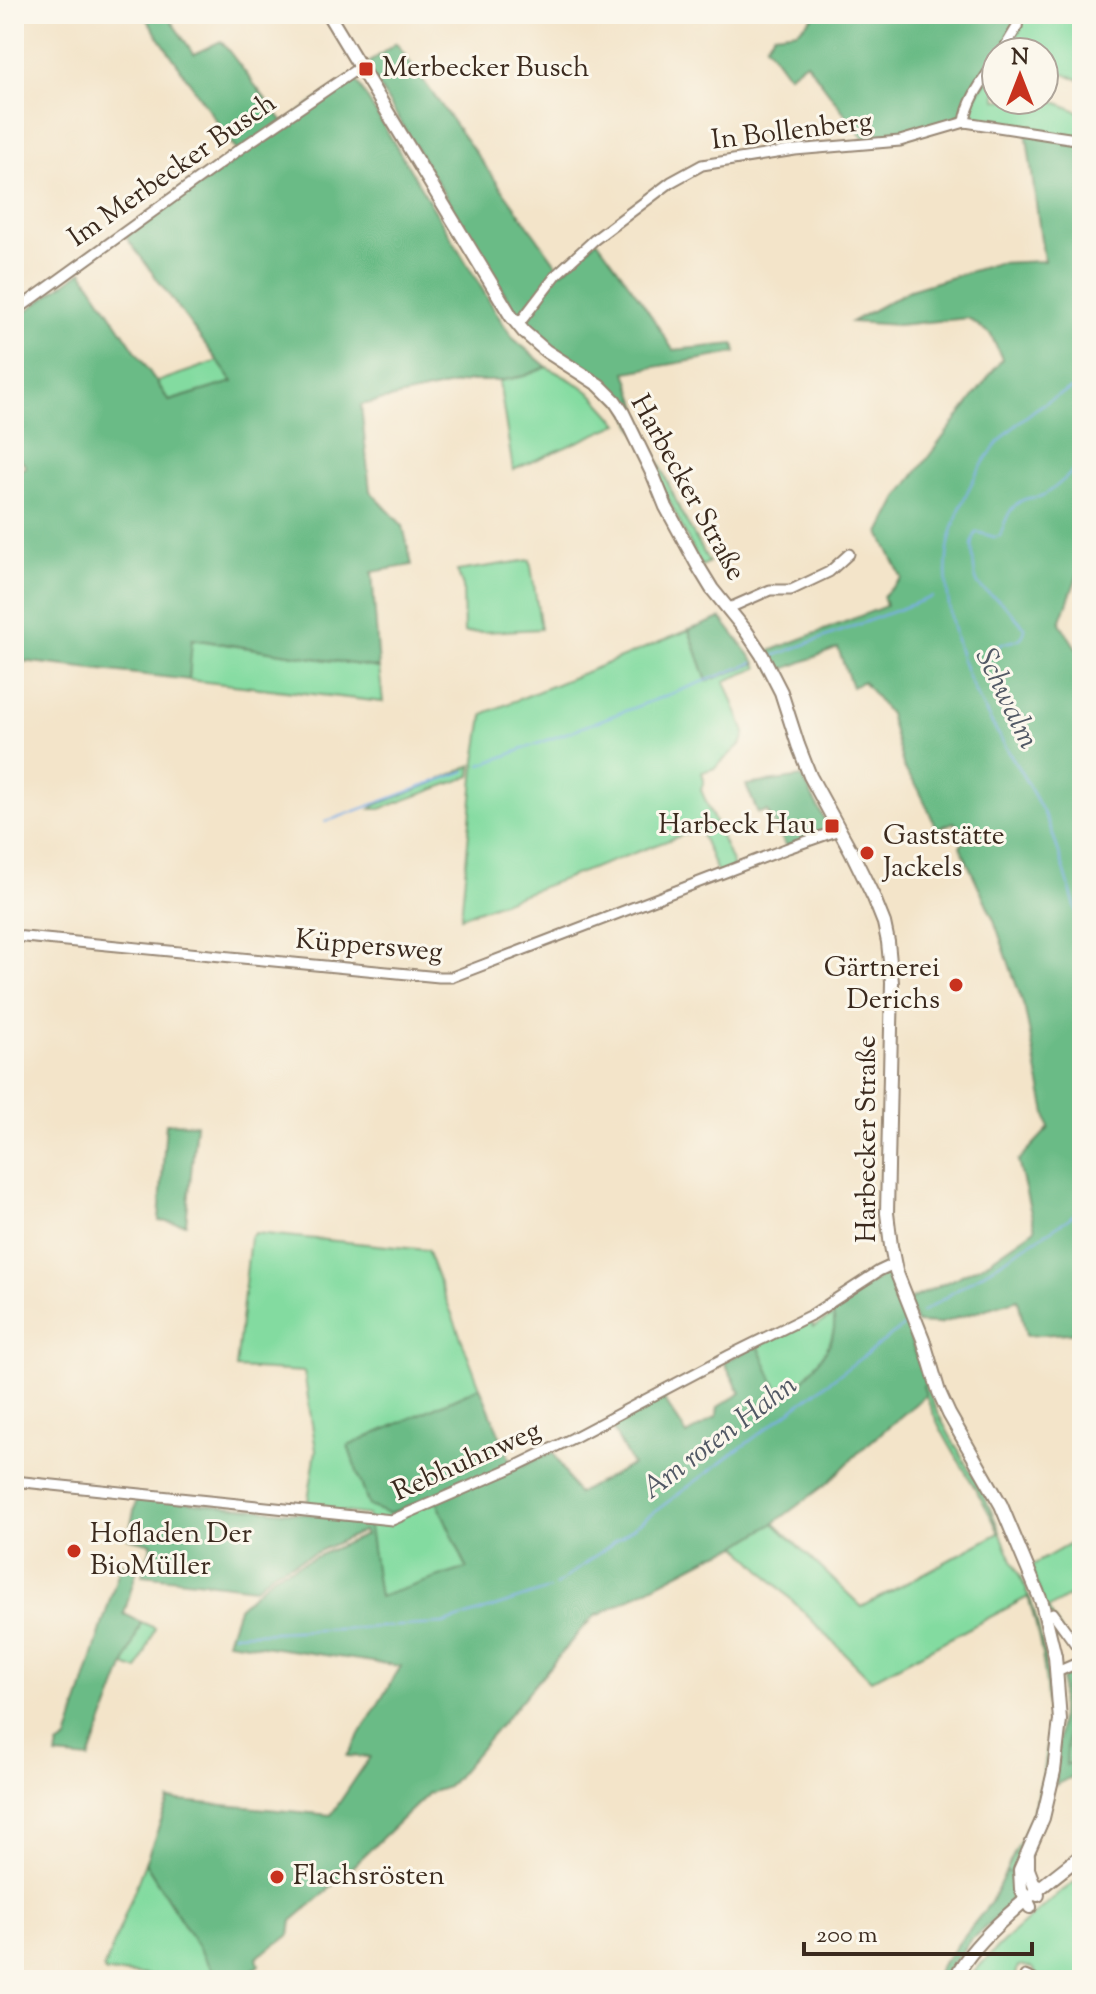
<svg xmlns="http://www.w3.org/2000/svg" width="1096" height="1994" viewBox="0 0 1096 1994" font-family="'Sorts Mill Goudy',serif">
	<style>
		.green { fill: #83dba0; stroke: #5f825f; stroke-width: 2 }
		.forest { fill: #6abb86; stroke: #527252; stroke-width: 2 }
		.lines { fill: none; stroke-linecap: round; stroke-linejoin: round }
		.stream { stroke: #7cafe8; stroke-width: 2 }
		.street-casing { stroke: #978774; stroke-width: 13 }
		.secondary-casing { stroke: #978774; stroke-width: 16 }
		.street { stroke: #fff; stroke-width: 9 }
		.secondary { stroke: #fff; stroke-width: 12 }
		.poi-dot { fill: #c8321e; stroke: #fbf7ec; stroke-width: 3 }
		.labels { text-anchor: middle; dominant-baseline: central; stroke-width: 6; stroke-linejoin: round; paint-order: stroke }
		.poi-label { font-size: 28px; fill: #3b2a1e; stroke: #fbf7ec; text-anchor: start }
		.street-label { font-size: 28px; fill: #3b2a1e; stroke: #fbf7ec }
		.water-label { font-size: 30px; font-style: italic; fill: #525965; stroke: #fbf7ec }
	</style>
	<rect width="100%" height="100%" fill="#fbf7ec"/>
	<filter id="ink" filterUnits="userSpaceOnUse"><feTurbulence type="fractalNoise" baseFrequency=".0125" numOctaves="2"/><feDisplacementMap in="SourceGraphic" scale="16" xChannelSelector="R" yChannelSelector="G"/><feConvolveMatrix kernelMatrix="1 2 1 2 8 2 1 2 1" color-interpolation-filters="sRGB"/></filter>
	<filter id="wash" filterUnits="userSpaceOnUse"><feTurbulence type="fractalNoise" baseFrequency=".006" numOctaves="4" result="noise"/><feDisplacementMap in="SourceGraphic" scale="32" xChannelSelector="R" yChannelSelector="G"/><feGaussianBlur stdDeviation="1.8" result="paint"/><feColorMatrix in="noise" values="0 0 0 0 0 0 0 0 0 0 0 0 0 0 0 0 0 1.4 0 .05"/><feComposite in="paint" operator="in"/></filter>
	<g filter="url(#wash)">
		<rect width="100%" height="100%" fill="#f3e4c9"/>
		<g class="green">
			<path d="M1024 14H1082V81L1044 65V52H1012L1007 50Z"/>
			<path d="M990 76 996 78V100H1044V97L1082 113V138L966 121 976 96Z"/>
			<path d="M218 361 233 382 169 401 157 382Z"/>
			<path d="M547 367 580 385 593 395 619 424 513 470 499 381 524 376Z"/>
			<path d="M651 445 681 512 709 562 702 566 686 536 645 449Z"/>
			<path d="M530 560 541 629 464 633 463 587 457 571Z"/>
			<path d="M689 630 707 681 756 663 758 668 725 681 745 733 742 743 715 768 702 772 704 780 701 790 734 867 718 874 699 829 461 917 475 767 483 716 485 713Z"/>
			<path d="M191 639 379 668 383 702 189 680Z"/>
			<path d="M472 765 471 776 380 809H371L378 804 431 784Z"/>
			<path d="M255 1233 427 1250 480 1387 349 1446 369 1506 553 1452 577 1494 687 1436 717 1416 718 1407 741 1393 724 1362 809 1319 814 1327 834 1315 835 1326 829 1348 887 1273 933 1403C948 1436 968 1466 985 1498 1000 1528 1010 1561 1027 1590L1026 1592 1030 1598C1053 1670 1060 1749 1033 1822 1026 1839 1016 1854 1011 1873L1006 1871C1013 1854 1023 1838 1029 1821 1057 1750 1050 1668 1028 1597L871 1680 738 1546 774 1523 862 1607 999 1533C978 1485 937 1436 923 1386L471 1574 454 1539 467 1568 379 1598 367 1523 368 1515 307 1507 316 1450 304 1372 236 1368 250 1237Z"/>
			<path d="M1082 1537V1588L1048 1609 1064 1636 1056 1640 1031 1566Z"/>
			<path d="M141 1622 155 1628 138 1670 125 1665Z"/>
			<path d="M1082 1682V1757L1066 1766 1068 1708 1066 1687Z"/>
			<path d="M145 1863 219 1980 105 1972 104 1969Z"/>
			<path d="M1074 1882 1082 1885V1980L1039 1979 1032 1968 1018 1966 1015 1980H967C999 1943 1036 1911 1074 1882Z"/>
		</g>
		<g class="forest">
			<path d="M143 14H166L194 54 221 41 284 123 353 75 502 322 514 339 547 367 524 376 499 381H470L361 405 370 491 403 526 412 565 372 572 379 668 192 639 189 680 14 660V473L26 467 14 450V320L82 271 169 401 233 382 126 237 241 157Z"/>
			<path d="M816 14H1024V16L1020 30 1006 52H996V68L976 96 966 121 901 139 866 142 806 62 788 75 766 45 774 34 798 31Z"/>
			<path d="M396 43 562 272 597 240 643 303 673 350 734 344 736 353 626 372 651 445 645 449 622 405 528 332 366 65Z"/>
			<path d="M1026 131 1082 140V563L1060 623 1082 657V1332L1026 1336 1018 1299 938 1324 916 1323 907 1301 983 1265 1035 1229 1018 1161 1049 1128 1025 1010 994 920 960 846 968 839 954 822 937 829 919 790 904 768 889 714 863 681 852 687 838 648 774 673 762 654 886 606 883 596 902 578 880 533 899 496 1002 359 991 335 968 318 898 325 851 322 910 290 998 263 1044 261Z"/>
			<path d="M721 618 756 663 707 681 689 630Z"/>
			<path d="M802 777 830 830 786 846 767 811 758 813 746 785Z"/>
			<path d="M166 1123 196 1124 186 1224 159 1221Z"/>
			<path d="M887 1273 926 1384 923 1386 926 1395 861 1450 829 1482 774 1523 738 1546 713 1555 594 1617 580 1631 448 1787 429 1793 326 1892 292 1921 290 1935 257 1957 259 1965 249 1973 245 1980H219L145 1863 169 1800 331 1815 370 1757 347 1756 401 1666 227 1641 238 1608 274 1575 365 1535 363 1531 273 1572 255 1588 142 1575 152 1544 128 1538 137 1497 368 1520 379 1597 467 1568 435 1497 388 1514 369 1506 348 1446 480 1387 514 1470 553 1452 577 1494 632 1465 609 1422 662 1396 687 1435 717 1416 718 1407 741 1393 724 1362 758 1345 777 1389H796C813 1367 846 1337 830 1307L851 1297Z"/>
			<path d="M121 1563 137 1569 124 1614 141 1622 89 1759 56 1756 58 1746 67 1740Z"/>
			<path d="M1082 1669V1682L1066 1687 1069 1724 1066 1765 1082 1757V1772L1056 1785 1062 1679 1074 1670Z"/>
			<path d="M1006 1871 1011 1873 1010 1901 1000 1914 972 1939 942 1976 937 1974 939 1968 991 1902Z"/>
		</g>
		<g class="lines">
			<g class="stream">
				<path d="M1082 385C1039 400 999 434 977 473 966 493 957 513 951 535 938 581 955 652 976 694 998 738 1027 778 1048 822 1052 831 1055 841 1058 850 1067 878 1075 904 1082 932"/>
				<path d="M774 656 932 597"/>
				<path d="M982 666C987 659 992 650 1000 645 1011 639 1024 644 1025 627 1017 620 1011 610 1002 603 978 585 975 590 973 557 972 547 971 540 977 532L994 537 1000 536C1005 522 1009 505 1025 499 1031 497 1038 498 1044 495 1057 487 1074 472 1082 459"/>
				<path d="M481 765 753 663"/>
				<path d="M325 822 465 771"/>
				<path d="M921 1313 1068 1219 1082 1208"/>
				<path d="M555 1586 908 1323"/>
				<path d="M233 1634 443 1624 549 1589"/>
			</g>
		</g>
	</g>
	<g filter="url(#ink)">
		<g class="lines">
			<defs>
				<g id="street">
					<path d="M1002 52 1017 27 1019 14"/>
					<path d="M965 122C968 99 983 81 996 61"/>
					<path d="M14 312 237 151 360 67"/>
					<path d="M518 325 557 274 594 240 671 182 702 165 795 150 900 141 965 122 1082 140"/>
					<path d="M727 609 770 590H791L829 572 849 554"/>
					<path d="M14 936 439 977H452L788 848 839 830"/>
					<path d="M14 1481 392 1520 514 1467 573 1438 730 1355 813 1314 879 1271 894 1264"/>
					<path d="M1053 1613 1082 1653"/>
					<path d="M1057 1672 1082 1661"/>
					<path d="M1025 1976 1034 1980"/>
				</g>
				<g id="secondary">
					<path d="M328 14 511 316 524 332 546 351 599 385 615 401 623 413 653 475 666 507 698 566 712 589 746 631 762 655 781 692 798 745 810 776 851 851 874 898 884 923 888 942 892 982 887 1213 891 1246 896 1271 923 1339 939 1392 949 1414 1001 1505 1042 1603 1055 1656 1060 1720 1054 1771 1043 1818 1020 1870 1021 1889 1030 1907"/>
					<path d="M1028 1856V1869L1038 1895"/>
					<path d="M957 1975C976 1935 1046 1883 1082 1855"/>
				</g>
			</defs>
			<use href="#street" class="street-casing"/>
			<use href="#secondary" class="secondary-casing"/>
			<use href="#street" class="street"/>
			<use href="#secondary" class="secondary"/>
		</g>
	</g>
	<g class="poi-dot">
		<rect x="358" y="61" width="16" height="16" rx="4"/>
		<rect x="824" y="818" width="16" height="16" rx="4"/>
		<circle cx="867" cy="853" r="8"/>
		<circle cx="956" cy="985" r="8"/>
		<circle cx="74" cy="1551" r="8"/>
		<circle cx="277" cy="1877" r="8"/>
	</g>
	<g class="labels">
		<g class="poi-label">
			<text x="382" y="69">Merbecker Busch</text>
			<text x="816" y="826" text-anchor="end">Harbeck Hau</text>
			<text x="883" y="837">Gaststätte<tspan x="883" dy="32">Jackels</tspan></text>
			<text x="940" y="969" text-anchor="end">Gärtnerei<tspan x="940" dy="32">Derichs</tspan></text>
			<text x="90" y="1535">Hofladen Der<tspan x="90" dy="32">BioMüller</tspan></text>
			<text x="293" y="1877">Flachsrösten</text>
		</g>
		<g class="street-label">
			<text transform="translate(792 132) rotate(-7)">In Bollenberg</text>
			<text transform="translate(173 171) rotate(-35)">Im Merbecker Busch</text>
			<text transform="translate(687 488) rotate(61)">Harbecker Straße</text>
			<text transform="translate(369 947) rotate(5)">Küppersweg</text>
			<text transform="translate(868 1139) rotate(-90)">Harbecker Straße</text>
			<text transform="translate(467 1462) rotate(-24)">Rebhuhnweg</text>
		</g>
		<g class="water-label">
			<text transform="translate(1006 699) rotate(64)">Schwalm</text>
			<text transform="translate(720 1438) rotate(-37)">Am roten Hahn</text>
		</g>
	</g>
	<rect width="1096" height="1994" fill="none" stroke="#fbf7ec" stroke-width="48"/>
	<g transform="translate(1020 76)"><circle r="38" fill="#fbf7ec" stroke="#aea59a" stroke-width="2"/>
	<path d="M0-6L14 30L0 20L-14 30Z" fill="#c8321e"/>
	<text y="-12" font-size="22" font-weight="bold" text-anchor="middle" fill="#3b2a1e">N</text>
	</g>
	<path d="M804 1942v12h228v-12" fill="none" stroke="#3b2a1e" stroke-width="4"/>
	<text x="816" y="1942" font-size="24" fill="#3b2a1e" stroke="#fbf7ec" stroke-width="6" paint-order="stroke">200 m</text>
</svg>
